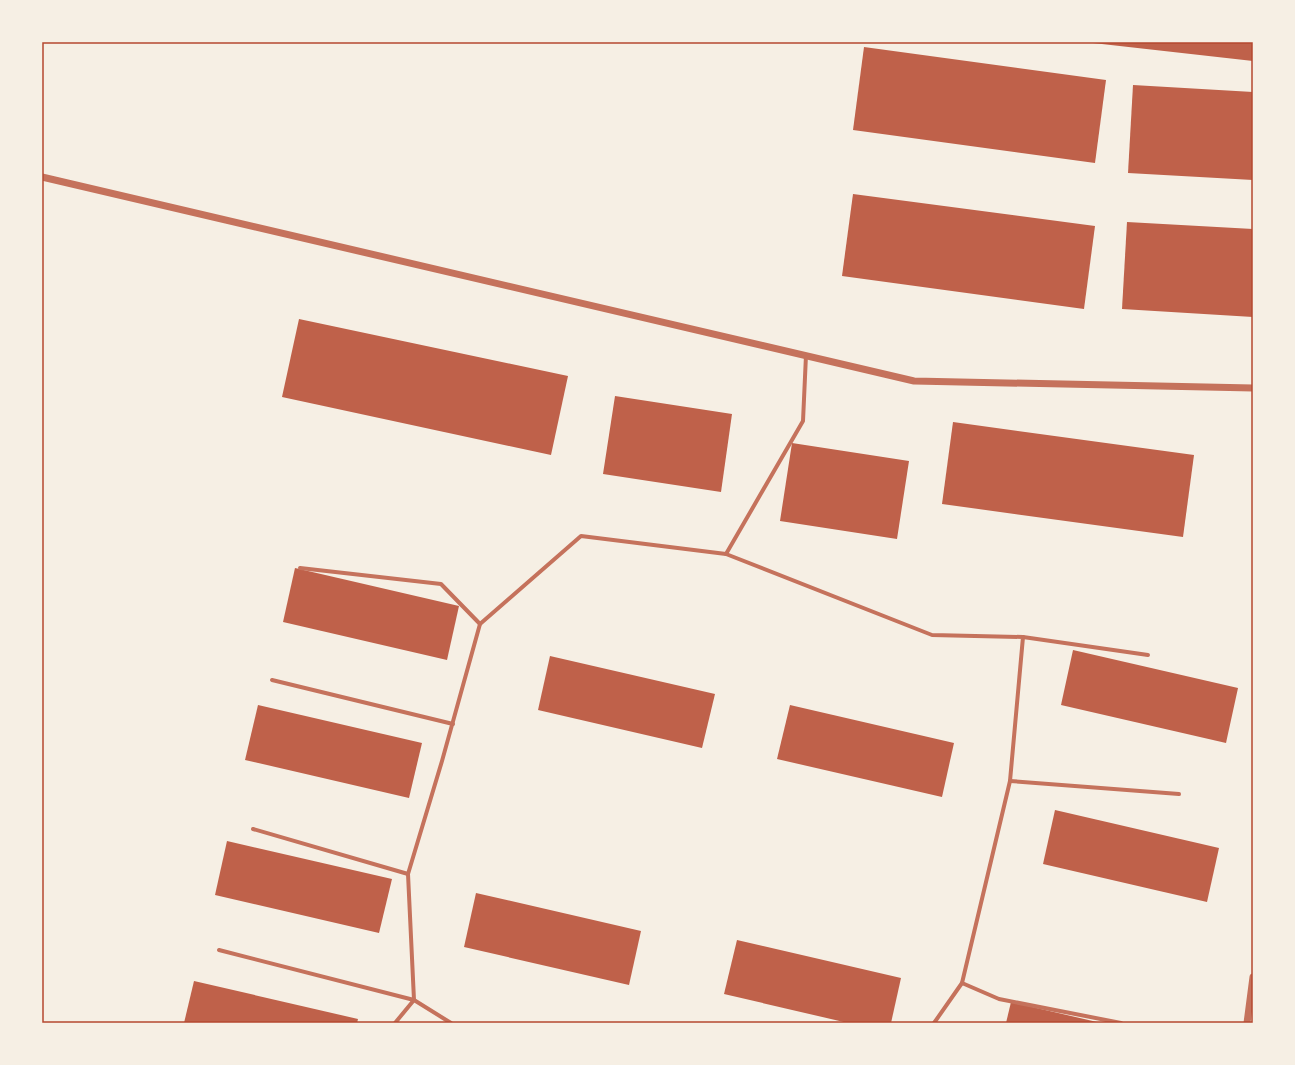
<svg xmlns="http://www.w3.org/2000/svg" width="1295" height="1065" viewBox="0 0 1295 1065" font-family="Mulish,sans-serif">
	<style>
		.building { fill: #bf614a }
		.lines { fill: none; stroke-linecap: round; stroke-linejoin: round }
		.minor { stroke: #c5725c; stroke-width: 4 }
		.tertiary { stroke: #c5725c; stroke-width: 7 }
		.neatline { fill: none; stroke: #b5482f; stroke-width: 1.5 }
	</style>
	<rect width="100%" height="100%" fill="#f6efe4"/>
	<g class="building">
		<path d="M1093 42H1253V61L1093 43Z"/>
		<path d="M864 47 1106 80 1095 163 853 130Z"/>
		<path d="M1133 85 1253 92V180L1128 173Z"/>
		<path d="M853 194 1095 226 1084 309 842 276Z"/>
		<path d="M1127 222 1253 229V317L1122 309Z"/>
		<path d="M299 319 568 376 551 455 282 397Z"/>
		<path d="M615 396 732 414 721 492 603 474Z"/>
		<path d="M953 422 1194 455 1183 537 942 504Z"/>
		<path d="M792 443 909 461 897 539 780 521Z"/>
		<path d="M295 568 459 606 447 660 283 622Z"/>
		<path d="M1073 650 1238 688 1226 743 1061 705Z"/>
		<path d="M550 656 715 694 702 748 538 710Z"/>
		<path d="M258 705 422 743 409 798 245 760Z"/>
		<path d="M790 705 954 743 942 797 777 759Z"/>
		<path d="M1055 810 1219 848 1207 902 1043 864Z"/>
		<path d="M227 841 392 879 379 933 215 895Z"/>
		<path d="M476 893 641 931 629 985 464 947Z"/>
		<path d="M737 940 901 978 891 1023H848L724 994Z"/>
		<path d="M194 981 358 1019 357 1023H184Z"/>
		<path d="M1011 1002 1097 1022V1023H1006Z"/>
	</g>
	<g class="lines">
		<g class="minor">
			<path d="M726 554 803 421 806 355"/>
			<path d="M300 568 441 584 480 624"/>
			<path d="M1023 637 1148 655"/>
			<path d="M272 680 453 724"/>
			<path d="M1010 781 1179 794"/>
			<path d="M253 829 408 874"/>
			<path d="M219 950 414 1000 395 1023"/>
			<path d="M962 983 999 999 1121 1023"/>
			<path d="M451 1023 414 1000 408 874 442 761 480 624 581 536 726 554 932 635 1023 637 1010 781 962 983 934 1023"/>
		</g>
		<g class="tertiary">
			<path d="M42 177 914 381 1253 388"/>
			<path d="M1247 1023 1253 977"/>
		</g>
	</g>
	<rect width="1295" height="1065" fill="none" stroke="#f6efe4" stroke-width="86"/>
	<rect x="43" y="43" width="1209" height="979" class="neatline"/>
</svg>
